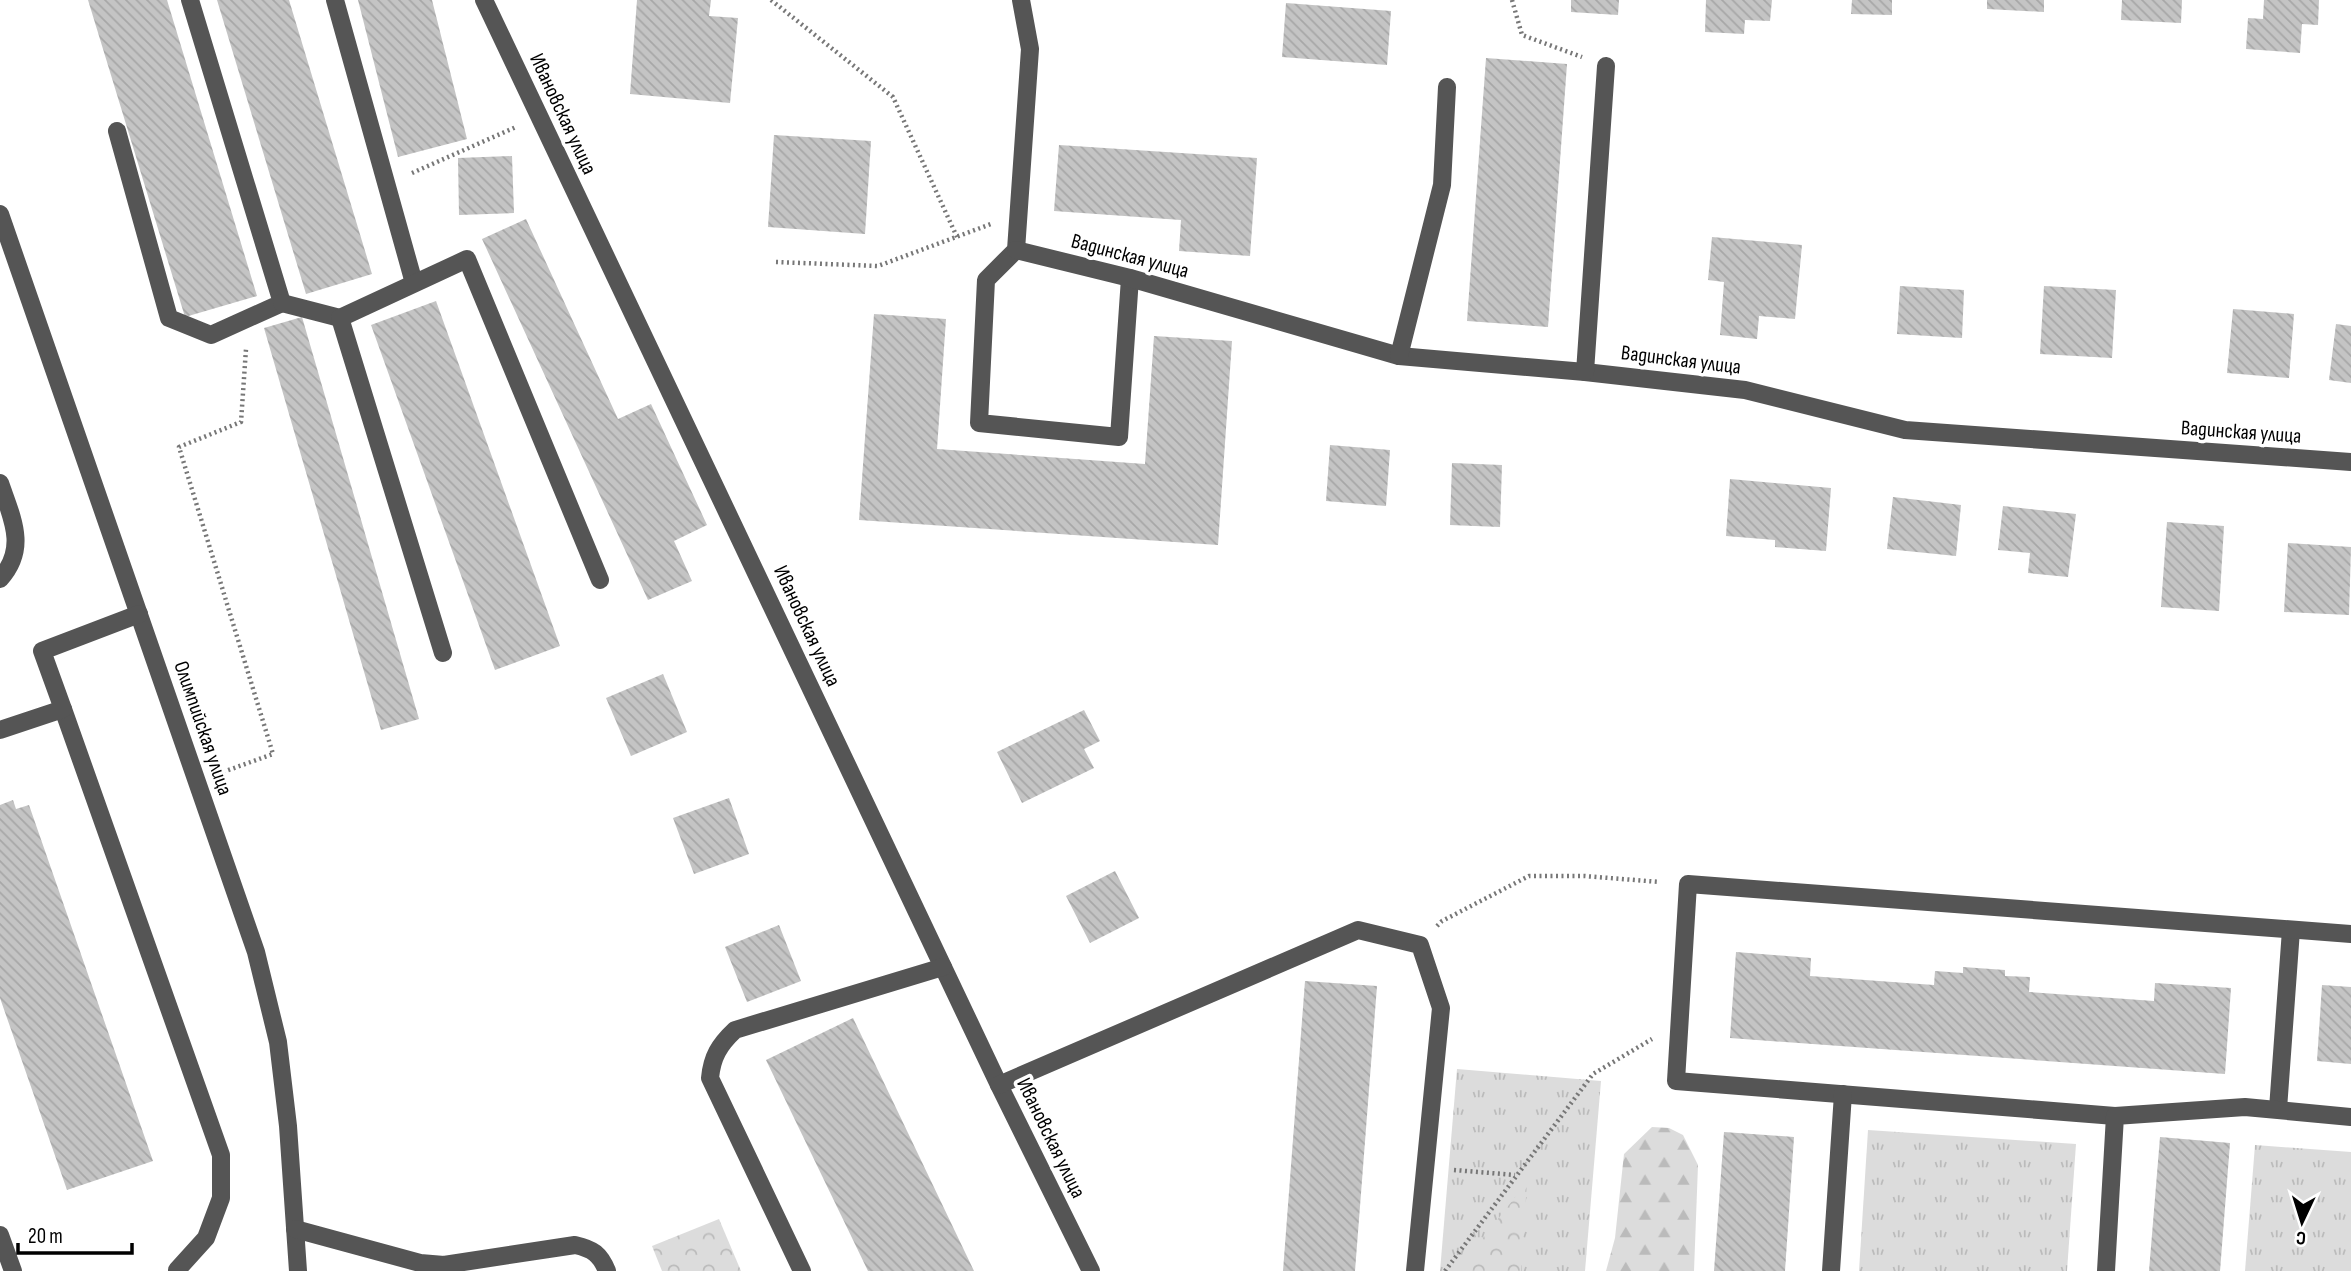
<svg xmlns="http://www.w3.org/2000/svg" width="2351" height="1271" viewBox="0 0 2351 1271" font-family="'Sofia Sans Condensed',sans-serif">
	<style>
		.grass { fill: url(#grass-tufts) }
		.forest { fill: url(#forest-firs) }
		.park { fill: url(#park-crowns) }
		.building { fill: url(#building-back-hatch) }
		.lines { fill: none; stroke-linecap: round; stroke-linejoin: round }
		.path { stroke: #777; stroke-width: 4.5; stroke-dasharray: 2 3.5; stroke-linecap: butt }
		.minor { stroke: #555; stroke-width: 18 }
		.labels { text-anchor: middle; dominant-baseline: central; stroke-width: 7; stroke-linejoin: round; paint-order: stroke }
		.street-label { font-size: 21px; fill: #000; stroke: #fff }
	</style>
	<defs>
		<pattern id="grass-tufts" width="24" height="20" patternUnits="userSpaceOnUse" patternTransform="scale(1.75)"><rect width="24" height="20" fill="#dcdcdc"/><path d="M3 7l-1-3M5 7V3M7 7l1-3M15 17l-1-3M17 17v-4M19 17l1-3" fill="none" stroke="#bbb"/></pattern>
		<pattern id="forest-firs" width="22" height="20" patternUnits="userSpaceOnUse" patternTransform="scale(1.75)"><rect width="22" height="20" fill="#dcdcdc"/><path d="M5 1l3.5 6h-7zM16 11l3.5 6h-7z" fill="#bbb"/></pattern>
		<pattern id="park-crowns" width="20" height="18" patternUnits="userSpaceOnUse" patternTransform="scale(1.75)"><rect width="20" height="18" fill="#dcdcdc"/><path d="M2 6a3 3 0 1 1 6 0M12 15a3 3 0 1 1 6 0" fill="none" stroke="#bbb"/></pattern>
		<pattern id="building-back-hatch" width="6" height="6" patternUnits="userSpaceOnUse" patternTransform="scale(1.75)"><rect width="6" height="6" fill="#c4c4c4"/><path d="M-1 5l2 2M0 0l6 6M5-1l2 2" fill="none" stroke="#a7a7a7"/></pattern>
	</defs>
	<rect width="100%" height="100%" fill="#fff"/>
	<g class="grass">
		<path d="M1457 1069 1601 1081 1585 1271H1440Z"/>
		<path d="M1868 1130 2076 1144 2067 1271H1859Z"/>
		<path d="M2255 1145 2351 1152V1271H2245Z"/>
	</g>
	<path class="forest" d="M1652 1127 1669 1128 1683 1135 1698 1165 1694 1271H1606L1615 1238 1624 1154Z"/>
	<g class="park">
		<path d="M1527 1182 1521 1271H1471L1472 1252Z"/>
		<path d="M719 1219 741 1271H662L652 1246Z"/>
	</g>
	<g class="building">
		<path d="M88 0H167L257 296 185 317Z"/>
		<path d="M217 0H289L372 274 306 294Z"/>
		<path d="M358 0H432L467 139 398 157Z"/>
		<path d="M637 0H711L709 16 738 18 730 103 630 94Z"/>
		<path d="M1571 0H1619L1618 15 1571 12Z"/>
		<path d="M1706 0H1772L1770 21 1745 20 1744 34 1705 32Z"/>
		<path d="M1852 0H1892V15L1851 14Z"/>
		<path d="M1987 0H2044V12L1987 9Z"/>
		<path d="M2122 0H2182L2181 23 2121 20Z"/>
		<path d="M2264 0H2319L2318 25 2302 24 2300 53 2246 49 2248 18 2263 19Z"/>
		<path d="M1286 3 1391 11 1387 65 1282 57Z"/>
		<path d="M1486 58 1567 64 1548 327 1467 321Z"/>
		<path d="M774 135 871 141 865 234 768 227Z"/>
		<path d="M1059 145 1257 158 1250 256 1179 251 1181 220 1054 211Z"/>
		<path d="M512 156 514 213 459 215 458 158Z"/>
		<path d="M526 219 618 419 651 404 707 525 674 541 692 581 648 600 482 239Z"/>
		<path d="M1712 237 1802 245 1795 319 1759 316 1757 339 1720 335 1724 282 1708 280Z"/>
		<path d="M1900 286 1964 290 1962 338 1897 334Z"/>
		<path d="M2044 286 2116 290 2112 358 2040 354Z"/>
		<path d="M436 301 560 646 495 670 371 325Z"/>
		<path d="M2233 309 2294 314 2289 378 2227 373Z"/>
		<path d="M874 314 946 319 937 449 1145 464 1154 336 1232 341 1218 545 859 520Z"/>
		<path d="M302 317 419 719 381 730 264 328Z"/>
		<path d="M2336 324 2351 326V383L2329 380Z"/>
		<path d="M1330 445 1390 450 1386 506 1326 501Z"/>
		<path d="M1452 463 1502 465 1500 527 1450 525Z"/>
		<path d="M1730 479 1831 488 1826 551 1775 547V540L1726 536Z"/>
		<path d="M1893 497 1961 505 1956 556 1887 549Z"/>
		<path d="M2003 506 2076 514 2068 577 2028 573 2030 553 1998 550Z"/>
		<path d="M2167 522 2224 526 2219 611 2161 607Z"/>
		<path d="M2288 543 2351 547 2349 615 2284 612Z"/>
		<path d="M663 674 687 732 631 756 606 698Z"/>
		<path d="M1084 710 1100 741 1084 749 1094 768 1022 803 997 752Z"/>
		<path d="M729 798 749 854 694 874 673 818Z"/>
		<path d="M13 800 16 809 29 805 153 1161 67 1190 0 998V805Z"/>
		<path d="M1115 871 1139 918 1090 943 1066 896Z"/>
		<path d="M779 925 801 981 747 1002 725 947Z"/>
		<path d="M1736 952 1811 958 1810 976 1934 985 1935 971 1963 973V967L2005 970V976L2030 977 2029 992 2154 1001 2155 983 2231 988 2225 1074 1730 1038Z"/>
		<path d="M1305 981 1377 986 1355 1271H1283Z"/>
		<path d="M2322 985 2351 987V1064L2317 1061Z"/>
		<path d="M853 1018 974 1271H868L766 1060Z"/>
		<path d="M1724 1132 1794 1137 1785 1271H1714Z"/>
		<path d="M2160 1137 2230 1143 2220 1271H2149Z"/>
	</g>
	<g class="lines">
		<g class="path">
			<path d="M771 0 893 97 957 237"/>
			<path d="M1512 0 1522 35 1582 57"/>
			<path d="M412 173 516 127"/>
			<path d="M776 262 878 266 991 224"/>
			<path d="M223 772 273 754 179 447 241 422 246 349"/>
			<path d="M1437 926 1442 921 1529 876H1584L1660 882"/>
			<path d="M1454 1170 1515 1175"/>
			<path d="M1445 1271 1593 1074 1652 1039"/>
		</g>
		<g class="minor">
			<path d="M335 0 414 283"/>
			<path d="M484 0 999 1085 1091 1271"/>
			<path d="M1021 0 1030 49 1016 250 986 280 979 423 1119 437 1130 278"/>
			<path d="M117 131 169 318 211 335 282 303 190 0"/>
			<path d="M0 214 256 952 278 1042 288 1126 298 1271"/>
			<path d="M1016 250 1130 278 1399 356 1585 372 1745 390 1905 430 2351 462"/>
			<path d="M282 303 340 318"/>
			<path d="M1399 356 1442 185 1447 87"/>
			<path d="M1585 372 1606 66"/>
			<path d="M0 483C12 518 28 548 0 579"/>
			<path d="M443 653 340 318 467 259 600 580"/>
			<path d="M63 709 221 1155V1198L206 1238 177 1270"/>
			<path d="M0 730 63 709 42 651 139 614"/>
			<path d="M999 1085 1358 930 1420 945 1441 1008 1415 1271"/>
			<path d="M2278 1109 2291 930"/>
			<path d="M2115 1116 1676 1081 1688 884 2351 934"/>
			<path d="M295 1229 420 1263 444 1265 575 1245C593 1249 600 1254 607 1271"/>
			<path d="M0 1235 13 1271"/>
			<path d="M802 1271 710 1078C712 1057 719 1045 735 1030L943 967"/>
			<path d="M1831 1271 1843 1094"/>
			<path d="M2106 1271 2115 1116 2245 1107 2351 1117"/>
		</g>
	</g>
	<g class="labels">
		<g class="street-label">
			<text transform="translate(563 114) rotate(65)">Ивановская улица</text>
			<text transform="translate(1130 256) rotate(15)">Вадинская улица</text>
			<text transform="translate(1681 360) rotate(7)">Вадинская улица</text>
			<text transform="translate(2241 432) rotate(4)">Вадинская улица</text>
			<text transform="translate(807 626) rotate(65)">Ивановская улица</text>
			<text transform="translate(203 728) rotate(71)">Олимпийская улица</text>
			<text transform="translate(1051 1138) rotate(64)">Ивановская улица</text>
		</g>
	</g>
	<g transform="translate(2302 1222) rotate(184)" stroke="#ffffff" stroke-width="5" paint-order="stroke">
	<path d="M0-5L12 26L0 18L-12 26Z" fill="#000000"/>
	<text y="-10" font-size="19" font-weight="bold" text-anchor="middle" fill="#000000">С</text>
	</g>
	<path d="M18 1243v10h114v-10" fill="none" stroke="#000000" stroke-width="3.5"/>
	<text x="28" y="1243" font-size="21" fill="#000000" stroke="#ffffff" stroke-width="5" paint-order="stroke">20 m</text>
</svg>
